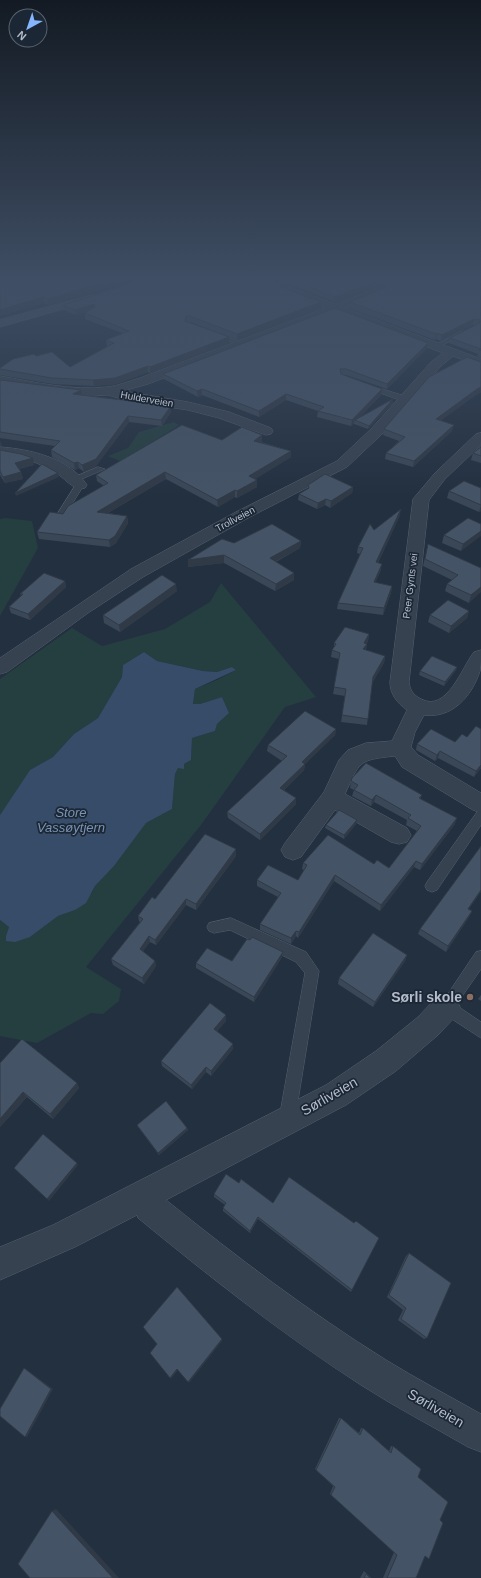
<svg xmlns="http://www.w3.org/2000/svg" width="481" height="1578" viewBox="0 0 481 1578" font-family="Helvetica,sans-serif">
	<style>
		.green { fill: #253f41 }
		.water { fill: #364c68 }
		.lines { fill: none; stroke-linecap: round; stroke-linejoin: round }
		.lane-casing { stroke: #55606e; stroke-width: 1 }
		.street-casing { stroke: #55606e; stroke-width: 1 }
		.secondary-casing { stroke: #55606e; stroke-width: 1 }
		.lane { fill: #374250; fill-rule: evenodd }
		.street { fill: #374250; fill-rule: evenodd }
		.secondary { fill: #455163; fill-rule: evenodd }
		.wall { fill: #3a4757 }
		.shaded-wall { fill: #303a47 }
		.building { fill: #445365; stroke: #303a47 }
		.education-dot { fill: #8d6e63; stroke: #1c2735; stroke-width: 1.5 }
		.labels { text-anchor: middle; dominant-baseline: central; stroke-width: 3.5; stroke-linejoin: round; paint-order: stroke }
		.far-street-label { font-size: 10px; fill: #b4bdcb; stroke: #1c2735 }
		.water-label { font-size: 13px; font-style: italic; fill: #7a94b4; stroke: #1c2735 }
		.near-poi-label { font-size: 14px; font-weight: bold; fill: #b4bdcb; stroke: #1c2735; text-anchor: end }
		.near-street-label { font-size: 14px; fill: #b4bdcb; stroke: #1c2735 }
	</style>
	<rect width="100%" height="100%" fill="#233040"/>
	<g class="green">
		<path d="M174 422 179 425 139 450 127 464 108 456 128 448 139 432Z"/>
		<path d="M5 518 32 521 38 548 0 616V519Z"/>
		<path d="M221 583 316 697 285 707 201 825 86 967 121 989 119 1001 103 1014 91 1013 37 1043 0 1036V920L9 927 6 936 30 937 58 916 75 910 92 893 95 886 114 866 146 823 172 809 175 774 178 768 191 760 192 738 215 731 217 724 229 713 222 697 200 704H193L195 689 217 680 236 670 232 667 217 672 203 671 157 661 144 652 123 665 122 677 98 718 74 734 53 757 30 770 0 815V679L72 628 102 646 165 629 210 602Z"/>
	</g>
	<path class="water" d="M144 652 157 661 203 671 217 672 232 667 236 670 195 689 193 704H200L222 697 229 713 217 724 215 731 192 738 191 760 184 764V769L178 768 175 774 172 809 146 823 114 866 95 886 86 903 75 910 58 916 30 937 15 942 6 941V936L9 927 0 920V815L30 770 53 757 74 734 98 718 122 677 123 665Z"/>
	<g class="lines">
		<defs>
			<g id="lane">
				<path d="M277 276H287L266 283 263 281Z"/>
				<path d="M462 331 467 332 439 347 434 346Z"/>
				<path d="M212 332H216L244 344 239 345 212 334Z"/>
				<path d="M366 384 408 397 409 399 402 401 364 387V385Z"/>
				<path d="M98 467 105 469 77 481 70 479Z"/>
				<path d="M77 483 84 485 65 515H59L58 513Z"/>
				<path d="M481 810V825L437 890 432 892 427 890 425 886 427 882 477 812Z"/>
				<path d="M231 918 306 952 319 971 295 1119 293 1125 287 1127 281 1125 279 1119 305 973 296 962 230 930 214 933 209 931 207 927 209 923Z"/>
				<path d="M481 951V969L456 1005 481 1022V1038L441 1012 439 1007 476 952Z"/>
			</g>
			<g id="street">
				<path d="M253 276H266L284 285 335 304 408 276H423L345 308 481 359V367L453 356 440 367 381 435 347 467 248 518 143 577 88 613 7 672 0 674V658L131 569 236 512 337 461 371 429 432 361 443 353 335 312 148 384 123 391 188 402 229 412 271 428 273 431 271 434 266 435 219 418 188 410 129 401 108 395 91 396 56 393 0 384V376C34 382 72 391 107 387 118 386 129 381 140 378L325 308 276 289Z"/>
				<path d="M481 433V445L445 479 429 500 409 682C410 690 413 695 421 699 447 713 462 667 474 652L481 650C481 656 481 665 480 671 472 696 452 719 424 715L415 732 411 747 418 755 481 793V813L473 810 402 767 395 756C358 760 360 761 345 794L407 828 411 835 407 842 399 844 391 842 335 810 301 857 293 860 285 857 281 850 285 843 324 792 339 760 348 750 366 743 392 741 407 710C397 703 390 694 390 682L413 499 435 473 476 434Z"/>
				<path d="M0 447C30 449 69 458 87 485L85 488C73 491 66 479 56 473 39 462 21 457 0 455Z"/>
				<path d="M446 994 456 998 460 1007 456 1016 438 1035 396 1071 346 1105 166 1200C237 1257 309 1312 386 1360 417 1379 449 1396 481 1414V1452L468 1447C432 1426 395 1407 361 1385 282 1334 210 1277 138 1218L137 1215 75 1247 0 1280V1247L53 1225 326 1085 376 1051 418 1017 436 998Z"/>
			</g>
			<path id="secondary" d="M92 295 96 296 97 298 96 300 0 327V320Z"/>
		</defs>
		<use href="#lane" class="lane-casing"/>
		<use href="#street" class="street-casing"/>
		<use href="#secondary" class="secondary-casing"/>
		<use href="#lane" class="lane"/>
		<use href="#street" class="street"/>
		<use href="#secondary" class="secondary"/>
	</g>
	<g class="wall">
		<path d="M0 276H140L49 305 44 303Z"/>
		<path d="M278 276H403L335 302 278 280Z"/>
		<path d="M481 276V358L477 356 478 354 449 343 450 338 475 325H472L441 341 436 339 435 340 349 308 350 302Z"/>
		<path d="M275 285 321 302V308L237 340 191 322H187L229 343 150 373 148 372 116 384 94 386 53 384 0 375V368L36 356 70 367 108 346H107L106 340 122 333 85 319V313L87 312 76 315 64 310 63 305Z"/>
		<path d="M428 343 427 348 387 389 346 375H344L382 389 381 395 359 418 393 399V403L368 429 354 424V423L351 426 317 417 318 411 286 400 259 417 202 395 198 397 164 379 163 374Z"/>
		<path d="M481 362V392L476 395 441 420 452 431 413 467 385 459 386 453 399 441 383 435 384 429Z"/>
		<path d="M0 380 82 395 171 412 162 426 129 422 96 466 84 472 79 468 75 470 52 457 51 450 55 446 0 438Z"/>
		<path d="M222 440 262 442H261L291 451V457L255 479 257 487 237 498 235 497 218 507 166 479 108 513 127 516 128 523 116 543 110 547 39 539 37 532 104 486 97 481 96 475Z"/>
		<path d="M481 442V463L471 460 473 453 479 449 480 443Z"/>
		<path d="M0 450 34 465 19 469 21 472 23 479 5 483 0 475Z"/>
		<path d="M308 485 353 487 352 493 330 508 325 505 317 509 298 500 299 494 308 489Z"/>
		<path d="M481 488V511L479 512 447 498 449 491Z"/>
		<path d="M400 515 378 563 381 570 375 583 392 586 391 593 383 615 337 609 338 603 360 554 357 553 358 547 374 530Z"/>
		<path d="M481 524 461 551 442 543 444 535Z"/>
		<path d="M301 541 300 548 276 562 294 573V580L275 591 224 563 188 567V560L234 543Z"/>
		<path d="M428 544 481 568 469 603 445 591 447 584 452 580 423 566Z"/>
		<path d="M65 581 66 587 30 620 11 613 9 607 21 596 20 594Z"/>
		<path d="M177 591 120 632 104 623 103 615Z"/>
		<path d="M469 611 467 618 449 633 428 622 430 615Z"/>
		<path d="M369 634 368 641 367 643 366 650 385 656 384 663 372 683 367 725 341 722 345 696 333 694 339 659 331 657 332 650 334 648V643Z"/>
		<path d="M457 667 456 670 444 686 419 675 420 671Z"/>
		<path d="M336 729 335 735 305 764 304 770 284 790 296 798V804L260 840 228 818 227 812 282 761 267 751 268 745Z"/>
		<path d="M481 729V768L474 777 438 758 435 761 416 750 417 744 455 742 467 737Z"/>
		<path d="M351 781 422 795 420 799 455 824 420 870 414 867 380 911 334 881 298 938 296 936 291 944 260 930V924L278 897 257 886V880H298L304 870 302 869 303 863 374 864 389 868 417 831 406 825 407 820 374 802 371 806 352 796 354 790 350 788Z"/>
		<path d="M356 824 344 839 325 828 326 825Z"/>
		<path d="M236 849V856L196 910 186 905 156 945 150 942 143 951 155 961 156 966 144 984 113 965 111 959 140 922 139 921 138 916 155 899Z"/>
		<path d="M469 909 472 911 469 917 446 952 418 934 420 929Z"/>
		<path d="M250 940 283 952 282 957 254 1002 196 968V963L232 961Z"/>
		<path d="M407 955 405 961 373 1007 338 984 339 978Z"/>
		<path d="M481 995V1001L478 999Z"/>
		<path d="M226 1015V1021L217 1031 233 1044V1049L211 1076 206 1072 192 1089 162 1066 161 1061Z"/>
		<path d="M0 1063 77 1083 79 1088 53 1119 27 1097 0 1127Z"/>
		<path d="M137 1125 187 1128 188 1130 159 1155 138 1127Z"/>
		<path d="M226 1174 352 1290 351 1292 258 1219 250 1233 223 1211V1208L225 1205 214 1197V1194Z"/>
		<path d="M409 1253 427 1338 424 1339 398 1320 403 1310 387 1297 406 1256Z"/>
		<path d="M339 1418H341L359 1433 361 1428H363L389 1451 391 1446H393L418 1477 425 1556 416 1578H383L394 1552 330 1494 333 1486 315 1469Z"/>
		<path d="M364 1571 371 1578H360Z"/>
	</g>
	<g class="shaded-wall">
		<path d="M122 276H140L49 305 48 299Z"/>
		<path d="M390 276H403L335 302V297Z"/>
		<path d="M43 297 44 303 0 316V310Z"/>
		<path d="M321 302V308L237 340V334Z"/>
		<path d="M94 304 95 309 76 315 75 310Z"/>
		<path d="M474 319 472 325 441 341 442 335Z"/>
		<path d="M437 333 436 339 435 340 436 334Z"/>
		<path d="M229 337V343L150 373V367Z"/>
		<path d="M428 343 427 348 387 389V384Z"/>
		<path d="M148 366V372L116 384 94 386 93 380Z"/>
		<path d="M481 387V392L476 395 435 425 436 419 477 389Z"/>
		<path d="M202 389V395L198 397 197 391Z"/>
		<path d="M382 389 381 395 356 421 355 420 354 423 351 426 352 420Z"/>
		<path d="M81 390 82 397 73 394Z"/>
		<path d="M286 394V400L259 417V411Z"/>
		<path d="M393 399V403L368 429 369 426Z"/>
		<path d="M171 406V412L162 426 161 420Z"/>
		<path d="M128 416 129 422 96 466 84 472 82 465Z"/>
		<path d="M454 425 452 431 413 467 414 461Z"/>
		<path d="M262 435V442L254 447V441Z"/>
		<path d="M0 440 2 446H0Z"/>
		<path d="M291 451V457L249 483V476Z"/>
		<path d="M33 458 34 465 17 469 15 463Z"/>
		<path d="M78 462 79 468 75 470 74 463Z"/>
		<path d="M21 472 23 479 5 483 3 477Z"/>
		<path d="M165 472 166 479 99 518 97 512Z"/>
		<path d="M58 473 59 477 16 496 15 493Z"/>
		<path d="M257 480V487L237 498V491Z"/>
		<path d="M353 487 352 493 330 508 331 501Z"/>
		<path d="M235 490V497L218 507 217 500Z"/>
		<path d="M326 499 325 505 317 509 318 503Z"/>
		<path d="M481 505V511L479 512Z"/>
		<path d="M401 509 400 515 375 569 376 562Z"/>
		<path d="M127 516 128 523 116 543 110 547 109 540Z"/>
		<path d="M481 531V536L461 551 463 544Z"/>
		<path d="M301 541 300 548 269 565 270 558Z"/>
		<path d="M224 555V563L188 567V560Z"/>
		<path d="M382 564 381 570 373 589 374 582Z"/>
		<path d="M294 573V580L275 591 276 584Z"/>
		<path d="M65 581 66 587 30 620 28 614Z"/>
		<path d="M176 584 177 591 120 632 119 625Z"/>
		<path d="M392 586 391 593 383 615 384 608Z"/>
		<path d="M481 587V592L469 603 471 595Z"/>
		<path d="M469 611 467 618 449 633 451 626Z"/>
		<path d="M369 634 368 641 363 649 364 643Z"/>
		<path d="M367 644 366 650 363 649Z"/>
		<path d="M385 656 384 663 372 684 373 677Z"/>
		<path d="M457 667 456 670 444 686 445 682Z"/>
		<path d="M336 729 335 735 305 764 304 770 280 794V788L302 762Z"/>
		<path d="M440 751 438 758 435 761 437 755Z"/>
		<path d="M481 765V768L474 777 476 771Z"/>
		<path d="M376 795 374 802 371 806 372 800Z"/>
		<path d="M296 798V804L260 840V834Z"/>
		<path d="M457 818 455 824 420 870 422 864Z"/>
		<path d="M357 820 356 824 344 839V835Z"/>
		<path d="M236 849V856L196 910V904Z"/>
		<path d="M416 861 414 867 380 911 381 905Z"/>
		<path d="M335 875 334 881 298 938 299 932Z"/>
		<path d="M481 890V892L465 915 468 909Z"/>
		<path d="M186 899V905L156 945 155 940Z"/>
		<path d="M472 911 469 917 446 952 448 946Z"/>
		<path d="M296 931V936L291 944V938Z"/>
		<path d="M149 936 150 942 141 954 140 949Z"/>
		<path d="M283 952 282 957 254 1002V997Z"/>
		<path d="M407 955 405 961 373 1007 375 1002Z"/>
		<path d="M155 961 156 966 144 984 142 978Z"/>
		<path d="M226 1015V1021L215 1034 214 1029Z"/>
		<path d="M233 1044V1049L211 1076V1071Z"/>
		<path d="M206 1067V1072L192 1089 191 1085Z"/>
		<path d="M77 1083 79 1088 53 1119 50 1114Z"/>
		<path d="M23 1092 27 1097 0 1127V1119Z"/>
		<path d="M187 1128 188 1130 159 1155 158 1153Z"/>
		<path d="M77 1163 78 1165 49 1201 47 1199Z"/>
		<path d="M258 1217V1219L250 1233V1231Z"/>
		<path d="M222 1339V1341L189 1383 188 1382Z"/>
		<path d="M24 1368 26 1369 53 1389 27 1437H25Z"/>
		<path d="M177 1369 178 1370 171 1379 170 1378Z"/>
		<path d="M56 1509 119 1578H113L52 1511Z"/>
	</g>
	<g class="building">
		<path d="M0 276H122L48 299 43 297 0 310Z"/>
		<path d="M154 276H260L275 285 321 302 237 334 190 316H186L185 321 229 337 150 367 148 366 115 378 93 380 52 378 0 369V368L13 359 34 354 36 356 52 352 70 367 114 343 106 340 129 331 85 313 95 307 94 304 75 310 63 305Z"/>
		<path d="M281 276H390L335 297Z"/>
		<path d="M414 276H481V351L479 350 481 349 450 338 480 323V320L474 319 442 335 437 333 436 334 350 302Z"/>
		<path d="M335 308 428 343 387 384 346 369H340L341 374 382 389 352 420 318 411 324 407 286 394 259 411 202 389 197 391 163 374Z"/>
		<path d="M467 357 481 362V387L477 389 436 419 454 425 414 461 386 453 405 437 384 429 429 377Z"/>
		<path d="M0 380 81 390 73 394 171 406 161 420 128 416 96 459 82 465 78 462 74 463 51 450 60 441 0 432Z"/>
		<path d="M393 399 369 426 355 420Z"/>
		<path d="M182 425 222 440 242 427 262 435 254 441 291 451 249 476 257 480 237 491 235 490 217 500 165 472 97 512 127 516 115 536 109 540 37 532 50 512 63 514 68 506 108 483 96 475Z"/>
		<path d="M481 447V456L473 453Z"/>
		<path d="M0 450 21 454 33 458 15 463 21 472 3 477 0 471Z"/>
		<path d="M42 464 58 473 15 493Z"/>
		<path d="M325 474 353 487 331 501 326 499 318 503 299 494 309 488 308 485Z"/>
		<path d="M464 481 481 488V505L449 491Z"/>
		<path d="M401 509 376 562 382 564 374 582 392 586 384 608 338 603 363 548 358 547 370 524 374 530Z"/>
		<path d="M468 518 481 524V531L463 544 444 535Z"/>
		<path d="M272 524 301 541 270 558 294 573 276 584 224 555 188 560 222 539 234 543Z"/>
		<path d="M428 544 481 568V587L471 595 447 584 458 575 425 559Z"/>
		<path d="M44 573 65 581 28 614 9 607 23 594H20Z"/>
		<path d="M162 575 176 584 119 625 103 615Z"/>
		<path d="M448 600 469 611 451 626 430 615Z"/>
		<path d="M345 627 369 634 364 643 367 644 363 649 385 656 373 677 368 719 342 715 346 689 334 687 340 653 332 650 336 644 334 643Z"/>
		<path d="M432 656 457 667 445 682 420 671Z"/>
		<path d="M305 711 336 729 302 762 305 764 280 788 296 798 260 834 227 812 287 756 268 745Z"/>
		<path d="M476 726 481 729V765L476 771 440 751 437 755 417 744 431 729 455 742 462 734 467 737Z"/>
		<path d="M366 763 422 795 419 798 457 818 422 864 416 861 381 905 335 875 299 932 296 931 291 938 260 924 281 893 257 880 268 865 298 880 307 865 303 863 328 835 374 864 377 860 389 868 421 826 408 818 411 815 376 795 372 800 354 790 358 785 351 781 352 778Z"/>
		<path d="M339 810 357 820 344 835 326 825Z"/>
		<path d="M205 834 236 849 196 904 186 899 155 940 149 936 140 949 155 961 142 978 111 959 143 919 138 916 152 897 155 899Z"/>
		<path d="M481 846V890L468 909 472 911 448 946 420 929Z"/>
		<path d="M373 933 407 955 375 1002 339 978Z"/>
		<path d="M252 937 283 952 254 997 196 963 207 948 232 961 247 939 250 940Z"/>
		<path d="M210 1003 226 1015 214 1029 233 1044 211 1071 206 1067 191 1085 161 1061Z"/>
		<path d="M22 1039 77 1083 50 1114 23 1092 0 1119V1063Z"/>
		<path d="M166 1101 187 1128 158 1153 137 1125Z"/>
		<path d="M43 1134 77 1163 47 1199 14 1168Z"/>
		<path d="M226 1174 239 1183 241 1179 273 1203 289 1177 354 1223 356 1221 379 1238 352 1290 258 1217 250 1231 223 1208 226 1203 214 1194Z"/>
		<path d="M409 1253 451 1283 427 1338 401 1319 406 1308 389 1295Z"/>
		<path d="M177 1287 222 1339 188 1382 177 1369 170 1378 150 1353 157 1344 143 1327Z"/>
		<path d="M24 1368 51 1389 25 1437 0 1416V1409Z"/>
		<path d="M341 1418 360 1435 363 1428 391 1453 393 1446 421 1469 418 1477 448 1502 440 1520 443 1523 429 1559 425 1556 416 1578H387L397 1555 331 1495 335 1487 316 1470Z"/>
		<path d="M52 1511 113 1578H30L18 1564Z"/>
		<path d="M366 1574 370 1578H364Z"/>
	</g>
	<linearGradient id="sky" x2="0" y2="1"><stop stop-color="#131a23"/><stop offset="0.56" stop-color="#3f4e64"/><stop offset="1" stop-color="#3f4e64" stop-opacity="0"/></linearGradient>
	<rect width="481" height="497" fill="url(#sky)"/>
	<circle class="education-dot" cx="470" cy="997" r="4"/>
	<g class="labels">
		<g class="far-street-label">
			<text transform="translate(147 399) rotate(10)">Hulderveien</text>
			<text transform="translate(235 519) rotate(-28)">Trollveien</text>
			<text transform="translate(410 586) rotate(-83)">Peer Gynts vei</text>
		</g>
		<g class="water-label">
			<text x="71" y="812">Store<tspan x="71" dy="15">Vassøytjern</tspan></text>
		</g>
		<g class="near-poi-label">
			<text x="462" y="997">Sørli skole</text>
		</g>
		<g class="near-street-label">
			<text transform="translate(329 1096) rotate(-30)">Sørliveien</text>
			<text transform="translate(436 1408) rotate(30)">Sørliveien</text>
		</g>
	</g>
	<g transform="translate(28 28) rotate(220)"><circle r="19" fill="#1c2735" stroke="#596371"/>
	<path d="M0-3L7 15L0 10L-7 15Z" fill="#86b6fe"/>
	<text y="-6" font-size="11" font-weight="bold" text-anchor="middle" fill="#b4bdcb">N</text>
	</g>
</svg>
